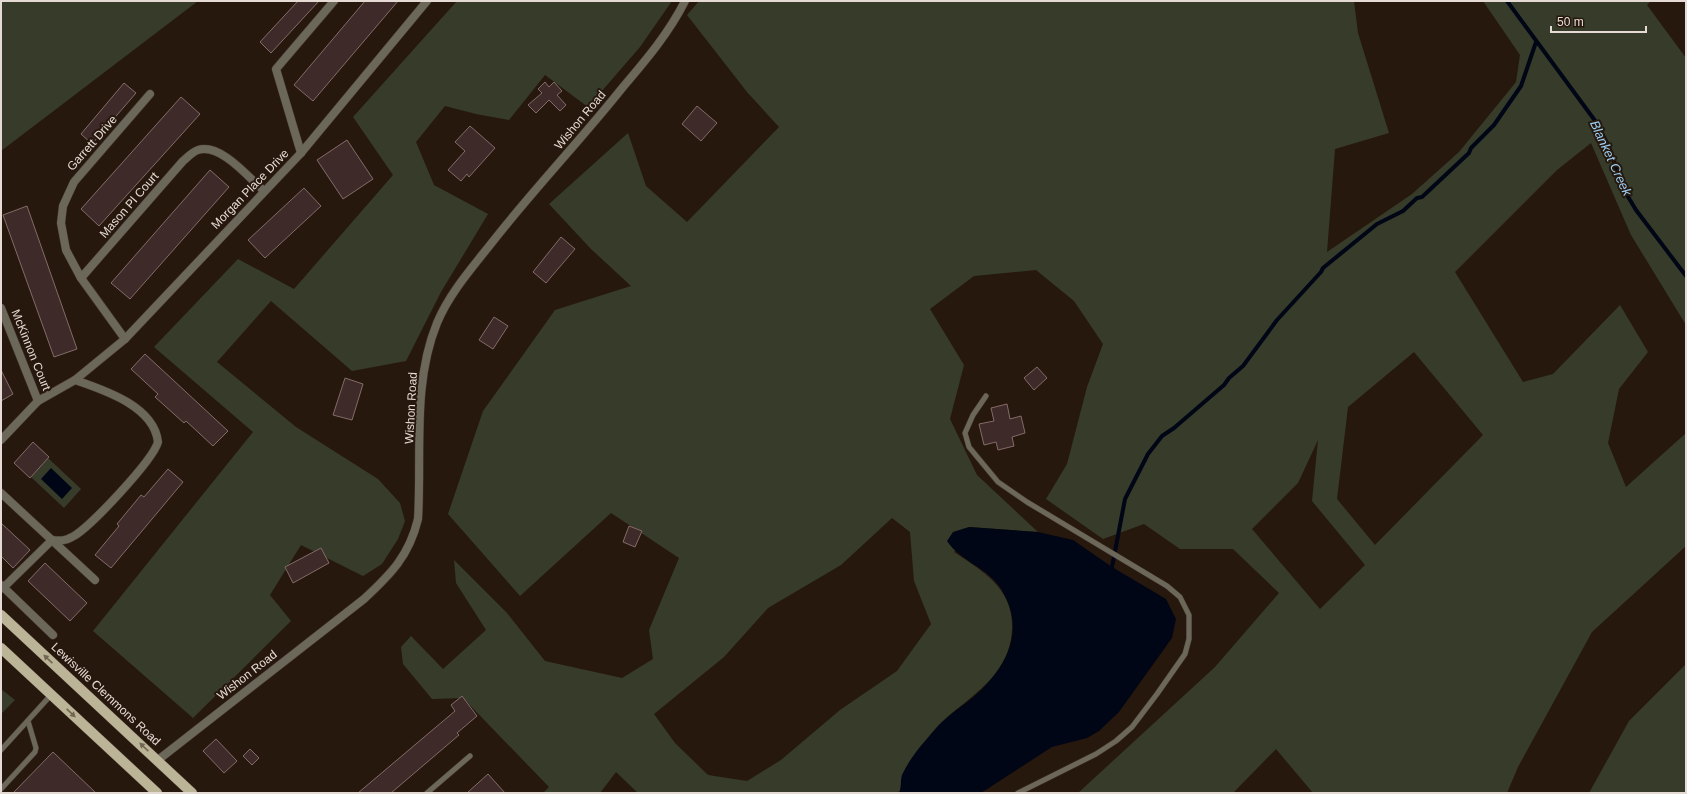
<svg xmlns="http://www.w3.org/2000/svg" width="1687" height="794" viewBox="0 0 1687 794" font-family="Arial,sans-serif">
	<style>
		.green { fill: #363c29; fill-rule: evenodd }
		.water { fill: #000615 }
		.lines { fill: none; stroke-linecap: round; stroke-linejoin: round }
		.stream { stroke: #000615; stroke-width: 4 }
		.building { fill: #3e2a29; stroke: #836b69 }
		.lane-casing { stroke: #42332a; stroke-width: 6 }
		.street-casing { stroke: #42332a; stroke-width: 9 }
		.primary-casing { stroke: #42332a; stroke-width: 11 }
		.lane { stroke: #6b6759; stroke-width: 5 }
		.street { stroke: #6b6759; stroke-width: 8 }
		.primary { stroke: #bcb497; stroke-width: 10 }
		.oneway { fill: #726652 }
		.labels { text-anchor: middle; dominant-baseline: central; stroke-width: 4; stroke-linejoin: round; paint-order: stroke }
		.street-label { font-size: 12px; fill: #e6dbd4; stroke: #27180e }
		.water-label { font-size: 13px; font-style: italic; fill: #99cff5; stroke: #27180e }
	</style>
	<rect width="100%" height="100%" fill="#27180e"/>
	<g class="green">
		<path d="M1 1H198L1 151Z"/>
		<path d="M457 1H672L640 47 588 107 545 75 509 120 476 114 445 106 416 142 434 185 488 214 441 292 406 361 352 371 271 301 217 362 296 427 378 479 400 503 405 521 398 539 382 564 363 576 301 545 270 595 291 621 193 718 93 631 253 432 154 347 238 259 294 289 393 175 353 117Z"/>
		<path d="M699 1H1354L1358 33 1389 133 1335 149 1327 252 1412 194 1459 152 1516 82 1520 55 1483 1H1651L1647 5 1686 58V325L1631 235 1591 143 1557 170 1455 272 1523 382 1553 374 1620 305 1648 352 1619 389 1608 443 1626 487 1686 433V546L1592 632 1518 767 1507 793H1313L1276 749 1233 793H1078L1215 667 1279 593 1233 549H1180L1144 524 1103 539 1046 499 1067 464 1087 387 1103 344 1074 301 1036 270 974 276 930 309 964 365 950 419 977 475 1038 532 969 527 954 552C983 571 1014 589 1012 629 1010 677 970 695 940 724 931 732 925 744 918 754 908 768 902 773 900 791L895 793H638L616 772 600 793H543L549 787 463 698 432 699 403 664 401 647 411 636 443 669 486 630 456 583 454 560 507 613 545 661 622 678 653 659 649 630 679 558 611 513 520 596 448 514 483 411 555 310 631 286 591 249 549 204 628 133 646 186 687 222 779 127 747 92 687 15ZM1414 352 1483 435 1375 545 1337 499 1348 407ZM1318 440 1312 501 1365 565 1320 609 1252 529 1298 483ZM892 518 910 532 914 581 931 624 897 671 840 710 781 760 747 781 708 775 675 743 654 714 724 657 768 608 841 565Z"/>
		<path d="M48 458 81 489 64 508 31 477Z"/>
		<path d="M1686 664V793H1589L1629 721Z"/>
		<path d="M1 689 15 700 1 714Z"/>
	</g>
	<g class="water">
		<path d="M51 468 72 488 62 499 41 479Z"/>
		<path d="M969 527 1038 532 1073 540 1112 567 1166 599 1176 619 1172 638 1119 712 1099 731 1087 738 1052 747 981 793H899C902 788 900 781 902 775 910 757 925 741 938 726 951 712 968 703 982 689 1011 660 1024 626 1001 589 987 567 961 562 947 541L953 532Z"/>
	</g>
	<g class="lines">
		<g class="stream">
			<path d="M1507 1 1596 122 1609 147 1624 190 1636 210 1686 276"/>
			<path d="M1112 567 1125 499 1148 454 1162 436 1174 428 1224 385 1229 378 1243 366 1277 320 1321 272 1323 268 1377 224 1403 211 1417 198 1422 197 1469 153 1471 148 1494 125 1521 86 1536 42"/>
		</g>
	</g>
	<g class="building">
		<path d="M298 1H319L271 53 260 42Z"/>
		<path d="M365 1H398L313 101 294 85Z"/>
		<path d="M545 82 549 87 554 82 562 91 557 95 566 105 560 111 549 100 536 113 528 105 542 93 538 89Z"/>
		<path d="M124 83 136 93 92 144 81 134Z"/>
		<path d="M181 97 200 114 99 226 81 209Z"/>
		<path d="M697 106 717 123 701 141 682 124Z"/>
		<path d="M470 126 495 148 469 177 467 174 461 181 448 170 465 151 455 142Z"/>
		<path d="M347 140 373 179 343 199 317 160Z"/>
		<path d="M210 170 229 187 130 299 111 283Z"/>
		<path d="M304 188 321 206 265 258 248 240Z"/>
		<path d="M27 206 77 349 54 357 3 215Z"/>
		<path d="M561 237 575 249 546 283 533 272Z"/>
		<path d="M494 317 508 326 493 349 479 340Z"/>
		<path d="M145 354 228 431 213 446 186 421 184 423 155 397 158 394 131 369Z"/>
		<path d="M1037 367 1047 378 1034 390 1024 378Z"/>
		<path d="M1 370 13 394 1 401Z"/>
		<path d="M345 378 363 384 352 420 333 415Z"/>
		<path d="M1007 404 1010 419 1021 416 1025 433 1012 437 1014 446 998 450 996 442 984 445 979 424 994 421 991 408Z"/>
		<path d="M33 442 49 457 30 478 14 463Z"/>
		<path d="M168 469 183 482 111 568 95 555 119 526 117 524 141 495 144 497Z"/>
		<path d="M1 523 30 550 13 568 1 556Z"/>
		<path d="M629 526 642 531 635 547 623 542Z"/>
		<path d="M321 548 329 563 293 583 285 567Z"/>
		<path d="M45 563 87 603 70 621 28 581Z"/>
		<path d="M462 696 477 716 457 733 459 735 391 793H358L455 711 451 705Z"/>
		<path d="M216 739 237 761 224 773 203 751Z"/>
		<path d="M250 749 259 758 252 765 243 756Z"/>
		<path d="M53 752 96 793H13Z"/>
		<path d="M488 774 505 793H467Z"/>
	</g>
	<g class="lines">
		<defs>
			<g id="lane">
				<path d="M986 396 973 415 965 433 969 447 998 482 1027 502 1167 586 1180 597 1189 615V639L1185 654 1157 694 1132 727 1116 741 1096 754 1018 793"/>
				<path d="M1 750 51 695"/>
				<path d="M1 789 35 752 36 748 28 721"/>
				<path d="M427 793 470 756"/>
			</g>
			<g id="street">
				<path d="M301 153 276 69 334 1"/>
				<path d="M81 278 183 161C188 157 192 152 198 150 221 143 249 178 264 191"/>
				<path d="M1 308 38 401"/>
				<path d="M125 339 81 278 66 250 61 223 63 206 74 182 150 94"/>
				<path d="M75 380 125 339 301 153 427 1"/>
				<path d="M1 440 38 401 75 380C104 390 154 406 158 442 153 460 89 529 72 537 65 541 60 541 52 540L3 588"/>
				<path d="M1 493 95 580"/>
				<path d="M1 585 53 635"/>
				<path d="M158 760 364 599C391 574 409 556 418 519 422 454 412 384 437 323 449 294 471 269 490 245 532 191 580 141 623 87 646 60 669 33 685 1"/>
			</g>
			<g id="primary">
				<path d="M1 615 192 793"/>
				<path d="M1 648 157 793"/>
			</g>
		</defs>
		<use href="#lane" class="lane-casing"/>
		<use href="#street" class="street-casing"/>
		<use href="#primary" class="primary-casing"/>
		<use href="#lane" class="lane"/>
		<use href="#street" class="street"/>
		<use href="#primary" class="primary"/>
	</g>
	<defs><path id="oneway-solid" d="M-6-.8H1V-3.2L6.5 0L1 3.2V.8H-6Z"/></defs>
	<g class="oneway">
		<use href="#oneway-solid" transform="translate(48 659) rotate(-137)"/>
		<use href="#oneway-solid" transform="translate(71 713) rotate(43)"/>
		<use href="#oneway-solid" transform="translate(144 747) rotate(-137)"/>
	</g>
	<g class="labels">
		<g class="street-label">
			<text transform="translate(580 120) rotate(-50)">Wishon Road</text>
			<text transform="translate(92 143) rotate(-49)">Garrett Drive</text>
			<text transform="translate(250 189) rotate(-46)">Morgan Place Drive</text>
			<text transform="translate(129 205) rotate(-49)">Mason Pl Court</text>
			<text transform="translate(31 350) rotate(68)">McKinnon Court</text>
			<text transform="translate(411 408) rotate(-87)">Wishon Road</text>
			<text transform="translate(247 675) rotate(-38)">Wishon Road</text>
			<text transform="translate(106 694) rotate(43)">Lewisville Clemmons Road</text>
		</g>
		<g class="water-label">
			<text transform="translate(1611 158) rotate(65)">Blanket Creek</text>
		</g>
	</g>
	<rect width="1687" height="794" fill="none" stroke="#e6dbd4" stroke-width="4"/>
	<path d="M1551 26v6h95v-6" fill="none" stroke="#e6dbd4" stroke-width="2"/>
	<text x="1557" y="26" font-size="12" fill="#e6dbd4" stroke="#27180e" stroke-width="3" paint-order="stroke">50 m</text>
</svg>
